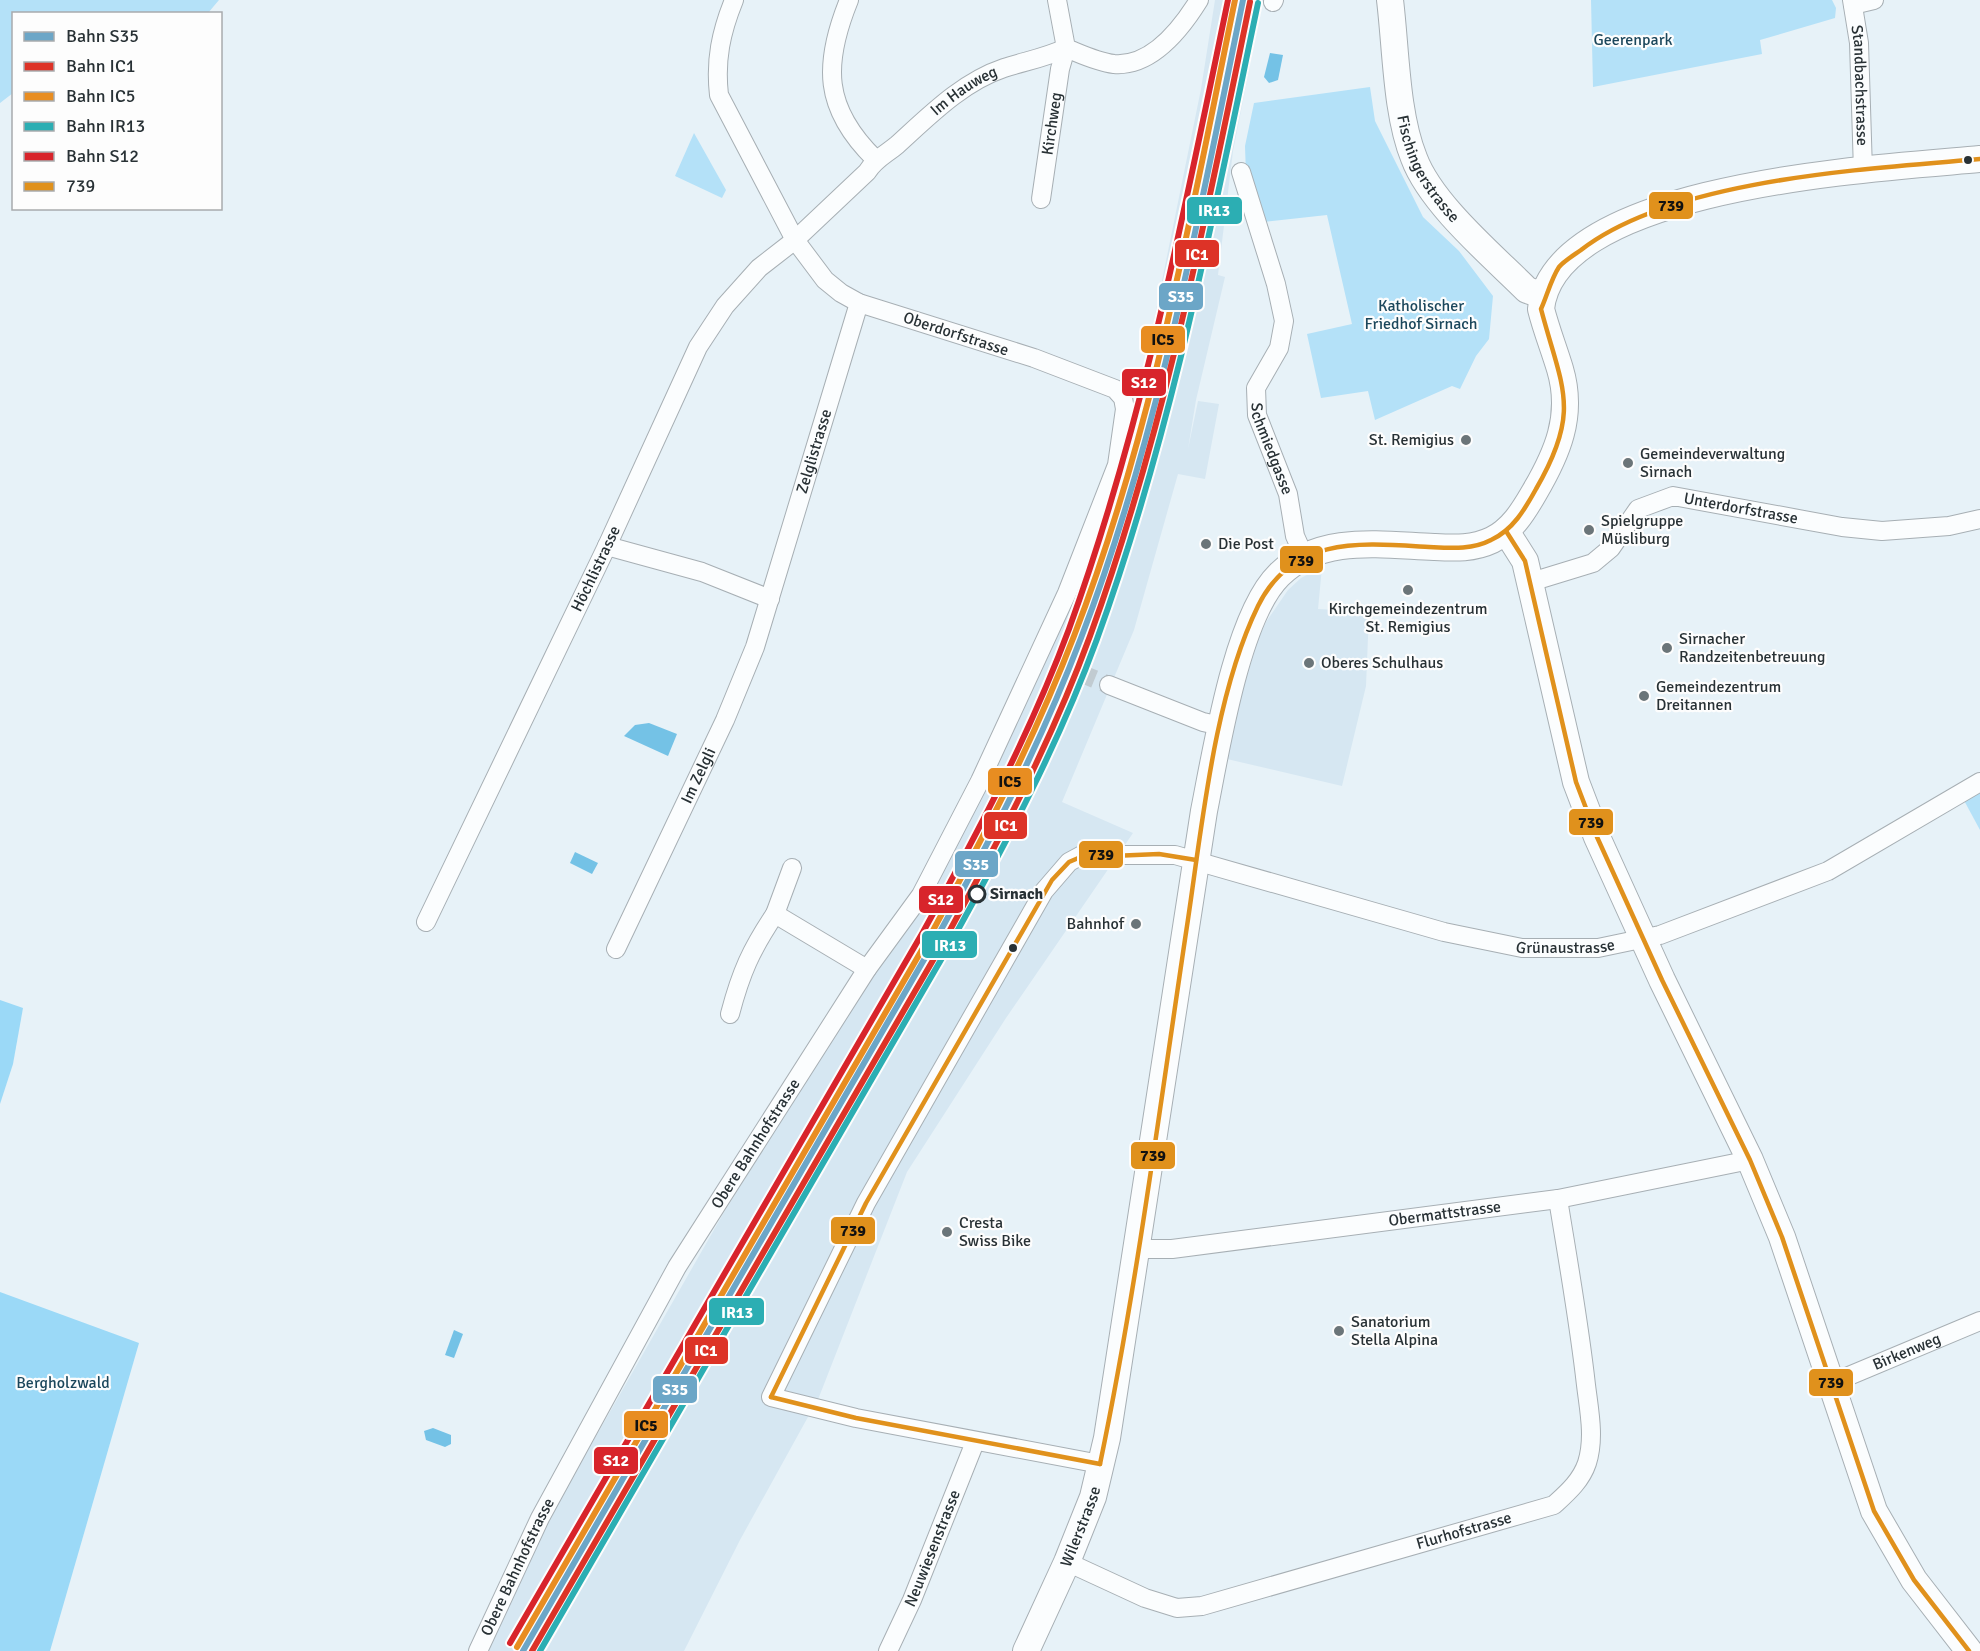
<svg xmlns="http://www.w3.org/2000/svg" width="1980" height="1651" viewBox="0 0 1980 1651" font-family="Signika,sans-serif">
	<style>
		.built { fill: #d6e7f2 }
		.green { fill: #b4e1f8 }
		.forest { fill: #9bd9f7 }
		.water { fill: #74c2e6 }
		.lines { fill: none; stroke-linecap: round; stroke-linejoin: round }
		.street-tunnel { stroke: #c1cbd1; stroke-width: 18; stroke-dasharray: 18 9; stroke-linecap: butt }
		.street-casing { stroke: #a7afb4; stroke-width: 20 }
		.secondary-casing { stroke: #a7afb4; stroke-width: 28 }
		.street { stroke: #fbfdfe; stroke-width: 18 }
		.secondary { stroke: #fbfdfe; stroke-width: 26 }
		.bus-1-casing { stroke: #fdfdfd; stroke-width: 9 }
		.bus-1 { stroke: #e0911c; stroke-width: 4.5 }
		.rail-1-casing { stroke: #fdfdfd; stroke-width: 10 }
		.rail-2-casing { stroke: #fdfdfd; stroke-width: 10 }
		.rail-3-casing { stroke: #fdfdfd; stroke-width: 10 }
		.rail-4-casing { stroke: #fdfdfd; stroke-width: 10 }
		.rail-5-casing { stroke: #fdfdfd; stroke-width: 10 }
		.rail-1 { stroke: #6ca6c7; stroke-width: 6 }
		.rail-2 { stroke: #dd3327; stroke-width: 6 }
		.rail-3 { stroke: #e88d21; stroke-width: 6 }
		.rail-4 { stroke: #2caeb3; stroke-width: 6 }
		.rail-5 { stroke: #d8242b; stroke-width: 6 }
		.bus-dot { fill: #283135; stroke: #fdfdfd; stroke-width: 2 }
		.poi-dot { fill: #6b7579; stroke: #fdfdfd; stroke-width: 2 }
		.stop-dot { fill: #fdfdfd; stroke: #283135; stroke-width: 3 }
		.labels { text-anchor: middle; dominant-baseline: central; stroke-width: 4.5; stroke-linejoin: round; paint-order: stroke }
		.park-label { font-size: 16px; fill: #1b475c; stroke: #fdfdfd }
		.street-label { font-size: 16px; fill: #283135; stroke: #fdfdfd }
		.poi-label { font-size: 16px; fill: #283135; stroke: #fdfdfd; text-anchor: start }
		.stop-label { font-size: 16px; font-weight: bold; fill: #283135; stroke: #fdfdfd; text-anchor: start }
		.line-badge { stroke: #fdfdfd; stroke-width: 2 }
		.badge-label { font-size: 16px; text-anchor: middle; font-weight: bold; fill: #fff }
		.pale-badge-label { font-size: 16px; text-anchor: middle; font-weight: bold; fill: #111 }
	</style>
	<rect width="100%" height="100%" fill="#e7f2f8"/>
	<g class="built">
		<path d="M1215 0H1263L1233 151 1218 275 1225 277 1196 400 1188 449 1198 401 1219 404 1205 479 1178 474 1134 630 1062 802 1133 833 1006 1018 907 1172 819 1397 740 1540 684 1651H486L535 1543 723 1214 872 976 936 887 1031 690 1129 443 1201 89Z"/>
		<path d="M1322 567 1318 609 1369 612 1366 686 1342 786 1227 759 1240 699 1258 640 1266 622 1288 590 1301 578Z"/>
	</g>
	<g class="green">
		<path d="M0 0H219L208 13 14 14 13 93 0 103Z"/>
		<path d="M1591 0H1832L1836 8 1835 18 1760 40 1762 54 1593 87Z"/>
		<path d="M1370 87 1375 121 1423 217 1459 251 1493 296 1489 339 1476 356 1460 389 1452 386 1375 420 1368 391 1321 398 1307 334 1352 324 1327 215 1264 222 1246 175 1245 146 1254 103Z"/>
		<path d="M694 133 726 190 722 198 675 176Z"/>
		<path d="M1980 782V830L1960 793Z"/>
	</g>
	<g class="forest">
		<path d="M0 1000 23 1008 13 1064 0 1104Z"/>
		<path d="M0 1292 139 1343 50 1651H0Z"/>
	</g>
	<g class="water">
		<path d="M1270 53 1283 55 1278 80 1269 83 1264 77Z"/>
		<path d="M649 723 677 734 668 756 624 736 635 725Z"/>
		<path d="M575 852 598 863 592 874 570 863Z"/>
		<path d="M454 1330 463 1334 454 1358 445 1355Z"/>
		<path d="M433 1428 451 1435V1444L445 1447 426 1440 424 1431Z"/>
	</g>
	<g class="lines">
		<path class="street-tunnel" d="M1053 662 1109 685"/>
		<defs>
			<g id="street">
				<path d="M849 0C823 64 823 108 875 159"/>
				<path d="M1057 0 1066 48C1081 54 1097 62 1114 64 1152 67 1181 29 1199 0"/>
				<path id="s1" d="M1852 0 1859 43 1863 171"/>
				<path d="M1273 2 1274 0"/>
				<path d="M1853 5 1874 0"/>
				<path id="s2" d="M1241 172 1276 284 1284 321 1279 348 1256 388 1257 415 1288 494 1295 536 1304 556"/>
				<path id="s3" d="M1041 199 1060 69 1066 48"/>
				<path d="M607 546 702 572 770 599"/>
				<path id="s4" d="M1531 582 1593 563 1611 548 1638 509 1673 496 1842 527 1882 531 1949 526 1980 519"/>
				<path d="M1109 685 1203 722 1221 726"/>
				<path d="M775 914 792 868"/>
				<path id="s5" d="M426 922 607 546 698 347 725 306 759 268 795 240 867 172C875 159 885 155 897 145 929 116 962 82 1004 68 1025 61 1045 58 1066 48"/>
				<path id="s6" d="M616 949 725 720 755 647 859 303"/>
				<path d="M730 1014C741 972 751 950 775 914L867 969"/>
				<path id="s7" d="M1138 1249H1172L1558 1199 1750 1160"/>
				<path id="s8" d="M1832 1383 1980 1321"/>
				<path id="s9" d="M1100 1464 856 1418 771 1397 866 1203 1044 891 1069 862 1082 855H1175L1444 932 1522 948H1598L1660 935 1828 871 1980 782"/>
				<path id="s10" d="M1067 1562 1145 1598 1177 1608 1202 1606 1554 1505C1567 1493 1581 1481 1587 1463 1595 1438 1589 1410 1586 1385 1579 1322 1568 1261 1558 1199"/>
				<path id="s11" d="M478 1651 540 1518 677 1267 867 969 921 895 980 781 1067 593 1117 465 1125 409 1123 398 1115 389 1034 358 859 303 841 293 825 280 795 240 719 95C715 60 721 32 734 0"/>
				<path id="s12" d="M888 1651 912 1600 975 1442"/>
			</g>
			<g id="secondary">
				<path id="s13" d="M1390 0C1396 49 1396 114 1414 158 1431 204 1492 255 1527 290L1542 295"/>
				<path d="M1506 531 1525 561 1576 782 1597 837 1662 980 1750 1160 1782 1237 1874 1511 1914 1580 1969 1651"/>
				<path id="s14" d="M1026 1651 1067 1562 1093 1497 1107 1438 1204 811C1216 751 1237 616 1279 575 1320 534 1382 545 1434 547 1455 548 1473 549 1492 540 1512 530 1523 512 1534 493 1557 454 1574 416 1560 369 1554 349 1546 329 1541 309 1554 184 1883 168 1980 159"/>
			</g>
		</defs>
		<use href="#street" class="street-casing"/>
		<use href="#secondary" class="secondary-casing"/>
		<use href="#street" class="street"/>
		<use href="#secondary" class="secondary"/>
		<defs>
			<g id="bus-1">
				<path d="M1506 531 1525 561 1576 782 1597 837 1662 980 1750 1160 1782 1237 1874 1511 1914 1580 1969 1651"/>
				<path d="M771 1397 866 1203 1052 880 1069 862 1090 853 1112 856 1159 854 1196 860"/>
				<path d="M771 1397 856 1418 1100 1464"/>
				<path d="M1100 1464C1137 1286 1160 1105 1187 926 1202 827 1214 696 1258 606 1293 535 1362 543 1429 547 1450 548 1472 550 1491 540 1513 530 1525 509 1536 489 1582 410 1562 389 1541 309 1547 296 1551 279 1559 267 1564 261 1574 255 1581 250 1672 179 1866 169 1980 159"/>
			</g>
		</defs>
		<use href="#bus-1" class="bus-1-casing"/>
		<use href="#bus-1" class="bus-1"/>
		<defs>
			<path id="rail-1" d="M523 1651 936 939C990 841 1041 743 1081 638 1160 433 1199 214 1243 0"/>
			<path id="rail-2" d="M532 1651 943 943C997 844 1051 743 1090 636 1165 430 1206 216 1250 2"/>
			<path id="rail-3" d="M517 1647 930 936C983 838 1034 740 1074 636 1153 432 1191 213 1235 0"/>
			<path id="rail-4" d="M540 1651 949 946C1004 847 1058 746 1097 639 1172 433 1213 217 1258 3"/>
			<path id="rail-5" d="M510 1643 923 932C977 834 1030 734 1069 629 1143 425 1184 212 1228 0"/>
		</defs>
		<use href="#rail-1" class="rail-1-casing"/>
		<use href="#rail-2" class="rail-2-casing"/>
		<use href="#rail-3" class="rail-3-casing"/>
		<use href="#rail-4" class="rail-4-casing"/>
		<use href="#rail-5" class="rail-5-casing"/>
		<use href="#rail-1" class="rail-1"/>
		<use href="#rail-2" class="rail-2"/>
		<use href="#rail-3" class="rail-3"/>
		<use href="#rail-4" class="rail-4"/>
		<use href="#rail-5" class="rail-5"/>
	</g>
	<g class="bus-dot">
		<circle cx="1968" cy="160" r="5"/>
		<circle cx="1013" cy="948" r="5"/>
	</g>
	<g class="poi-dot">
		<circle cx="1466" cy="440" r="6"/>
		<circle cx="1628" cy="463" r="6"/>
		<circle cx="1589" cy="530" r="6"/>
		<circle cx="1206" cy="544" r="6"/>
		<circle cx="1408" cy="590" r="6"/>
		<circle cx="1667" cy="648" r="6"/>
		<circle cx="1309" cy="663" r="6"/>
		<circle cx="1644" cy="696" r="6"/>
		<circle cx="1136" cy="924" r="6"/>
		<circle cx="947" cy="1232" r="6"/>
		<circle cx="1339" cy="1331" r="6"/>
	</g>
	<circle class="stop-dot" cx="977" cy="894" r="8"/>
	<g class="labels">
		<g class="park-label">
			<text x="1633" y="40">Geerenpark</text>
			<text x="1421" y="306">Katholischer<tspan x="1421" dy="18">Friedhof Sirnach</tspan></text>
			<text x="63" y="1383">Bergholzwald</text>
		</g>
		<g class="street-label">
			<text stroke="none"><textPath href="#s1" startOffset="86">Standbachstrasse</textPath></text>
			<text stroke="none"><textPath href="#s5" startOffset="1008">Im Hauweg</textPath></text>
			<text stroke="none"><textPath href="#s3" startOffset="76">Kirchweg</textPath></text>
			<text stroke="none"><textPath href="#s13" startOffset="176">Fischingerstrasse</textPath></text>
			<text transform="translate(956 334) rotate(18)">Oberdorfstrasse</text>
			<text stroke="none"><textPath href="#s2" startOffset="292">Schmiedgasse</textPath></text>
			<text stroke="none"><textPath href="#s6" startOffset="537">Zelglistrasse</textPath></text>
			<text stroke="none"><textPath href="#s4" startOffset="242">Unterdorfstrasse</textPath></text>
			<text stroke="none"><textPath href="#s5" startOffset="392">Höchlistrasse</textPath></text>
			<text stroke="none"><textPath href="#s6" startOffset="192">Im Zelgli</textPath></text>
			<text stroke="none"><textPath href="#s9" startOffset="1460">Grünaustrasse</textPath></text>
			<text stroke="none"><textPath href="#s11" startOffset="579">Obere Bahnhofstrasse</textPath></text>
			<text stroke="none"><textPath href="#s7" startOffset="309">Obermattstrasse</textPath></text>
			<text stroke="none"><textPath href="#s8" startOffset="81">Birkenweg</textPath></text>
			<text stroke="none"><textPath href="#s14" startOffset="136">Wilerstrasse</textPath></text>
			<text stroke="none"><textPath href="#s10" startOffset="417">Flurhofstrasse</textPath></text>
			<text stroke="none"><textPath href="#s12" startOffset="112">Neuwiesenstrasse</textPath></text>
			<text stroke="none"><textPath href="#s11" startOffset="93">Obere Bahnhofstrasse</textPath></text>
		</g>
		<g class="poi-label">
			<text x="1454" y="440" text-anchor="end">St. Remigius</text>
			<text x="1640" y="454">Gemeindeverwaltung<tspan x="1640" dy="18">Sirnach</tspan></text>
			<text x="1601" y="521">Spielgruppe<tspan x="1601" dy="18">Müsliburg</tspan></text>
			<text x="1218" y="544">Die Post</text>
			<text x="1408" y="609" text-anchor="middle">Kirchgemeindezentrum<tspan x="1408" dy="18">St. Remigius</tspan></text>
			<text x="1679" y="639">Sirnacher<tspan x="1679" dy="18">Randzeitenbetreuung</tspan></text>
			<text x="1321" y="663">Oberes Schulhaus</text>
			<text x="1656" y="687">Gemeindezentrum<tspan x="1656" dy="18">Dreitannen</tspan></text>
			<text x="1124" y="924" text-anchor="end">Bahnhof</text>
			<text x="959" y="1223">Cresta<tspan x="959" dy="18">Swiss Bike</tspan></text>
			<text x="1351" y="1322">Sanatorium<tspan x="1351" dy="18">Stella Alpina</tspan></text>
		</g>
		<g class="stop-label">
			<text x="990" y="894">Sirnach</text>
		</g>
	</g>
	<g class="line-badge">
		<rect x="1648" y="191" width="46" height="29" rx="6" fill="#e0911c"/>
		<rect x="1186" y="196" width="57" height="29" rx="6" fill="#2caeb3"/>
		<rect x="1174" y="239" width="46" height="29" rx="6" fill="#dd3327"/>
		<rect x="1158" y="282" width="46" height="29" rx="6" fill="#6ca6c7"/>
		<rect x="1140" y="325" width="46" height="29" rx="6" fill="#e88d21"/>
		<rect x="1121" y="368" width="46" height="29" rx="6" fill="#d8242b"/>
		<rect x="1279" y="545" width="45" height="29" rx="6" fill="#e0911c"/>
		<rect x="987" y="767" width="46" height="29" rx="6" fill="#e88d21"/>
		<rect x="1568" y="808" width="46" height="28" rx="6" fill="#e0911c"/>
		<rect x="983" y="811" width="45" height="29" rx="6" fill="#dd3327"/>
		<rect x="1078" y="840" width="46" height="29" rx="6" fill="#e0911c"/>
		<rect x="954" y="850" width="45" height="28" rx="6" fill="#6ca6c7"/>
		<rect x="918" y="885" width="46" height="29" rx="6" fill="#d8242b"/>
		<rect x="921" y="930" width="57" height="29" rx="6" fill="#2caeb3"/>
		<rect x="1130" y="1141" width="46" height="29" rx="6" fill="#e0911c"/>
		<rect x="830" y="1216" width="46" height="29" rx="6" fill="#e0911c"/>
		<rect x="708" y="1297" width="57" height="29" rx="6" fill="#2caeb3"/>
		<rect x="684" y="1336" width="45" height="29" rx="6" fill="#dd3327"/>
		<rect x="1808" y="1368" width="46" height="29" rx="6" fill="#e0911c"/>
		<rect x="652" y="1375" width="46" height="29" rx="6" fill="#6ca6c7"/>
		<rect x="623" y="1410" width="46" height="29" rx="6" fill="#e88d21"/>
		<rect x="593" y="1446" width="46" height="29" rx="6" fill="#d8242b"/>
	</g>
	<g class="badge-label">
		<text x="1214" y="216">IR13</text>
		<text x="1197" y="260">IC1</text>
		<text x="1181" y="302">S35</text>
		<text x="1144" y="388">S12</text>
		<text x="1006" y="831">IC1</text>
		<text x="976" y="870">S35</text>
		<text x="941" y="905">S12</text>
		<text x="950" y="951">IR13</text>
		<text x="737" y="1318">IR13</text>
		<text x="706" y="1356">IC1</text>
		<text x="675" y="1395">S35</text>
		<text x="616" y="1466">S12</text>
	</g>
	<g class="pale-badge-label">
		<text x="1671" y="211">739</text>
		<text x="1163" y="345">IC5</text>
		<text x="1301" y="566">739</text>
		<text x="1010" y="787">IC5</text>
		<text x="1591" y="828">739</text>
		<text x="1101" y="860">739</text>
		<text x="1153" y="1161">739</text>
		<text x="853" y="1236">739</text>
		<text x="1831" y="1388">739</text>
		<text x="646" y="1431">IC5</text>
	</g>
	<rect x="12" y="12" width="210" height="198" fill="#fdfdfd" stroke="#a8abad" stroke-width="1.5"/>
	<rect x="24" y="32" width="30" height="9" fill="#6ca6c7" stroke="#a8abad" stroke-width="1.5"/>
	<text x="66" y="42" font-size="18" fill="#283135">Bahn S35</text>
	<rect x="24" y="62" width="30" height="9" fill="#dd3327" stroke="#a8abad" stroke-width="1.5"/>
	<text x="66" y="72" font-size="18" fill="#283135">Bahn IC1</text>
	<rect x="24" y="92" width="30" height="9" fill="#e88d21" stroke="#a8abad" stroke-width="1.5"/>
	<text x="66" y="102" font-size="18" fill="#283135">Bahn IC5</text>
	<rect x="24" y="122" width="30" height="9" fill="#2caeb3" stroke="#a8abad" stroke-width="1.5"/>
	<text x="66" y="132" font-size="18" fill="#283135">Bahn IR13</text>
	<rect x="24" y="152" width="30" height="9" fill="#d8242b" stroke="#a8abad" stroke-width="1.5"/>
	<text x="66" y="162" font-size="18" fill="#283135">Bahn S12</text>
	<rect x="24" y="182" width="30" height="9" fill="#e0911c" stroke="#a8abad" stroke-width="1.5"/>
	<text x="66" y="192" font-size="18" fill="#283135">739</text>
</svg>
